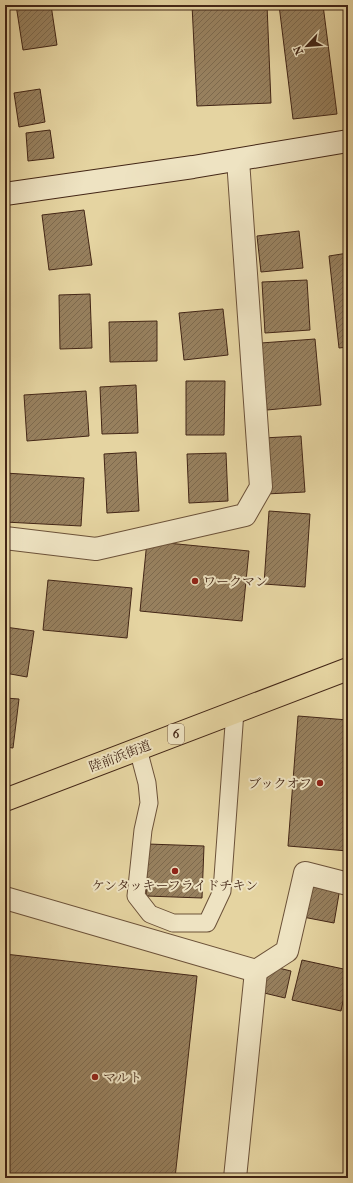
<svg xmlns="http://www.w3.org/2000/svg" width="353" height="1183" viewBox="0 0 353 1183" font-family="'IM FELL French Canon','Noto Serif JP',serif">
	<style>
		.building { fill: url(#building-hatch); stroke: #432616 }
		.lines { fill: none; stroke-linecap: round; stroke-linejoin: round }
		.lane-casing { stroke: #6c5239; stroke-width: 19 }
		.street-casing { stroke: #6c5239; stroke-width: 24 }
		.secondary-casing { stroke: #432616; stroke-width: 24 }
		.highway-casing { stroke: #432616; stroke-width: 24 }
		.lane { stroke: #eee3c2; stroke-width: 17 }
		.street { stroke: #eee3c2; stroke-width: 22 }
		.secondary { stroke: #eee3c2; stroke-width: 22 }
		.highway { stroke: #e5d4a1; stroke-width: 22 }
		.poi-dot { fill: #8f2418; stroke: #eee3c2; stroke-width: 1.5 }
		.labels { text-anchor: middle; dominant-baseline: central; stroke-width: 4; stroke-linejoin: round; paint-order: stroke }
		.shield { fill: #eee3c2; stroke: #765f4a; stroke-width: 1 }
		.shield-label { font-size: 12px; font-weight: bold; fill: #432616 }
		.poi-label { font-size: 13px; fill: #432616; stroke: #eee3c2; text-anchor: start }
		.street-label { font-size: 13px; fill: #432616; stroke: #eee3c2 }
	</style>
	<defs>
		<pattern id="building-hatch" width="6" height="6" patternUnits="userSpaceOnUse"><rect width="6" height="6" fill="#97805e"/><path d="M-1 1l2-2M0 6l6-6M5 7l2-2" fill="none" stroke="#7d694d"/></pattern>
	</defs>
	<rect width="100%" height="100%" fill="#e5d4a1"/>
	<filter id="stains"><feTurbulence type="fractalNoise" baseFrequency=".005" numOctaves="4"/><feColorMatrix values="0 0 0 0 .2 0 0 0 0 .09 0 0 0 0 .02 0 0 0 .5 -.17"/></filter>
	<radialGradient id="worn" r=".72"><stop offset=".6" stop-color="#630" stop-opacity="0"/><stop offset="1" stop-color="#630" stop-opacity=".3"/></radialGradient>
	<g class="building">
		<path d="M16 5H51L57 45 23 50Z"/>
		<path d="M192 5H267L271 103 197 106Z"/>
		<path d="M279 5H323L337 114 293 119Z"/>
		<path d="M5 87H6L9 122H5Z"/>
		<path d="M40 89 45 122 19 127 14 93Z"/>
		<path d="M50 130 54 158 28 161 26 133Z"/>
		<path d="M84 210 92 265 49 270 42 215Z"/>
		<path d="M299 231 303 268 261 272 257 236Z"/>
		<path d="M348 253V347L339 348 329 256Z"/>
		<path d="M307 280 310 330 265 333 262 282Z"/>
		<path d="M90 294 92 348 60 349 59 295Z"/>
		<path d="M223 309 228 355 184 360 179 313Z"/>
		<path d="M157 321V361L110 362 109 322Z"/>
		<path d="M315 339 321 405 267 410 261 343Z"/>
		<path d="M186 381H225L224 435H186Z"/>
		<path d="M136 385 138 433 102 434 100 387Z"/>
		<path d="M86 391 89 436 27 441 24 395Z"/>
		<path d="M301 436 305 492 266 494 263 438Z"/>
		<path d="M136 452 139 511 107 513 104 454Z"/>
		<path d="M226 453 228 501 189 503 187 454Z"/>
		<path d="M5 473 84 478 81 526 5 522Z"/>
		<path d="M269 511 310 514 305 587 264 584Z"/>
		<path d="M147 541 249 551 242 621 140 611Z"/>
		<path d="M48 580 132 588 127 638 43 630Z"/>
		<path d="M5 627 34 631 27 677 5 673Z"/>
		<path d="M5 698 19 699 13 748 5 747Z"/>
		<path d="M298 716 348 720V851L288 846Z"/>
		<path d="M148 844 204 846 202 898 146 896Z"/>
		<path d="M309 882 340 888 334 923 303 917Z"/>
		<path d="M5 954 197 976 175 1178H5Z"/>
		<path d="M302 960 348 970V978L341 1011 292 1000Z"/>
		<path d="M266 965 291 971 285 998 260 992Z"/>
	</g>
	<g class="lines">
		<defs>
			<path id="lane" d="M138 749 147 783 149 803 143 830 136 896 150 914 173 923H207L222 891 235 711"/>
			<g id="street">
				<path d="M5 538 96 549 245 515 261 487 238 160"/>
				<path d="M5 898 256 971 287 951 305 873 348 884"/>
				<path d="M235 1178 256 971"/>
			</g>
			<path id="secondary" d="M5 194 193 167 348 141"/>
			<path id="highway" d="M5 800 348 669"/>
		</defs>
		<use href="#lane" class="lane-casing"/>
		<use href="#street" class="street-casing"/>
		<use href="#secondary" class="secondary-casing"/>
		<use href="#highway" class="highway-casing"/>
		<use href="#lane" class="lane"/>
		<use href="#street" class="street"/>
		<use href="#secondary" class="secondary"/>
		<use href="#highway" class="highway"/>
	</g>
	<g class="poi-dot">
		<circle cx="195" cy="581" r="4"/>
		<circle cx="320" cy="783" r="4"/>
		<circle cx="175" cy="871" r="4"/>
		<circle cx="95" cy="1077" r="4"/>
	</g>
	<g class="labels">
		<rect class="shield" x="168" y="724" width="16" height="20" rx="3"/>
		<g class="shield-label">
			<text x="176" y="734">6</text>
		</g>
		<g class="poi-label">
			<text x="203" y="581">ワークマン</text>
			<text x="312" y="783" text-anchor="end">ブックオフ</text>
			<text x="175" y="885" text-anchor="middle">ケンタッキーフライドチキン</text>
			<text x="103" y="1077">マルト</text>
		</g>
		<g class="street-label">
			<text transform="translate(120 756) rotate(-21)">陸前浜街道</text>
		</g>
	</g>
	<rect width="353" height="1183" fill="none" stroke="#e5d4a1" stroke-width="20"/>
	<rect x="6" y="6" width="341" height="1171" fill="none" stroke="#432616" stroke-width="2"/>
	<rect x="10" y="10" width="333" height="1163" fill="none" stroke="#432616"/>
	<g transform="translate(307 46) rotate(244)" stroke="#eee3c2" stroke-width="3" paint-order="stroke">
	<path d="M0-3L7 15L0 10L-7 15Z" fill="#432616"/>
	<text y="-6" font-size="11" font-weight="bold" text-anchor="middle" fill="#432616">N</text>
	</g>
	<rect width="100%" height="100%" filter="url(#stains)"/>
	<rect width="100%" height="100%" fill="url(#worn)"/>
</svg>
